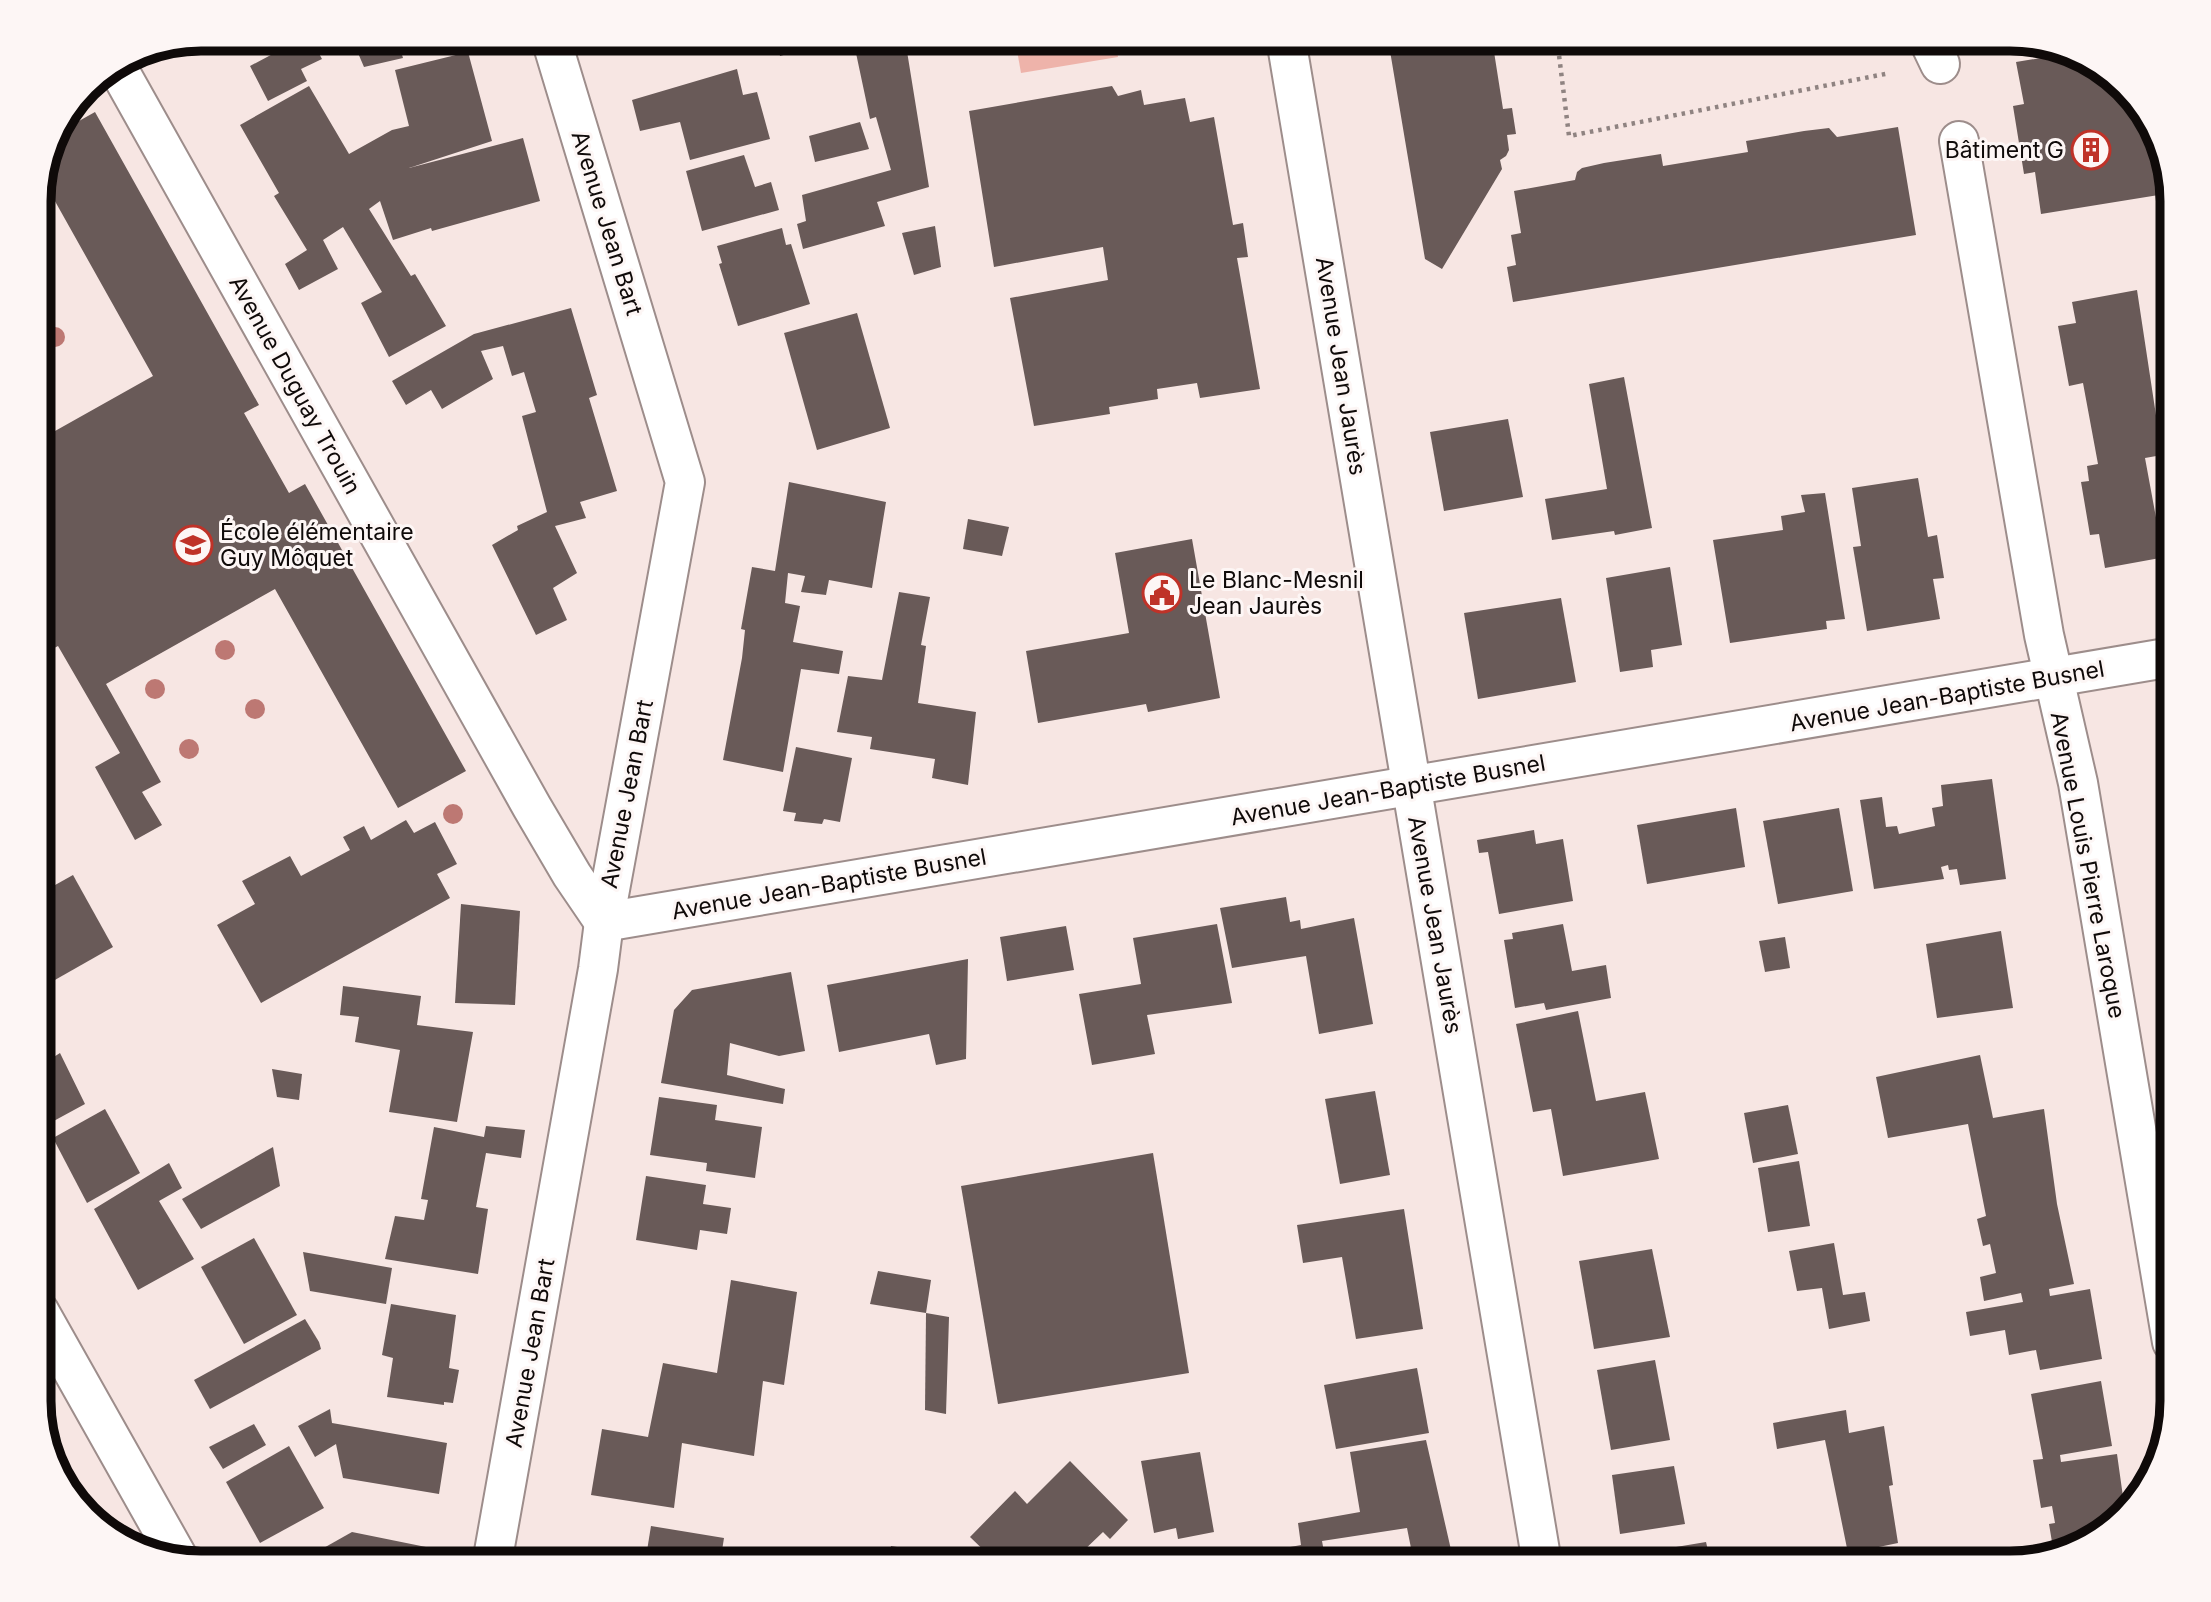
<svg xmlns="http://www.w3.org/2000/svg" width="2211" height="1602" viewBox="0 0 2211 1602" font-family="Inter,sans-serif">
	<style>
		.green { fill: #eeb3aa }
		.building { fill: #695a58 }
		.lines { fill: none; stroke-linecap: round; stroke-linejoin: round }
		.street-casing { stroke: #9d8d8b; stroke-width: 42 }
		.path { stroke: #8f8381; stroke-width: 4.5; stroke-dasharray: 3.5 5; stroke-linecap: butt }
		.street { stroke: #fff; stroke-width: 38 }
		.tree { fill: #bd7873 }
		.labels { text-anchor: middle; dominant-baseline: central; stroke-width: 6; stroke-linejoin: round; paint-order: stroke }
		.poi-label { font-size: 23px; fill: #0f0a09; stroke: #fdf6f5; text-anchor: start }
		.street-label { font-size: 23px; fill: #0f0a09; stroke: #fdf6f5 }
		.rim { fill: none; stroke: #0f0a09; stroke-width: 9 }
	</style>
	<rect width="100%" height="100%" fill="#f7e6e3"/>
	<path class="green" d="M1015 39H1115L1118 57 1021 73Z"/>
	<g class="building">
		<path d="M277 39H311L322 59 301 69 307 81 268 101 250 66 282 49Z"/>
		<path d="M352 39H392L394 47 399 45 403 58 364 67Z"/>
		<path d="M777 39H840L780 56Z"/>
		<path d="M853 39H905L929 187 877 202 885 226 803 249 797 224 806 221 802 195 891 170 876 117 870 119Z"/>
		<path d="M1388 39H1492L1503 109 1512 108 1516 134 1507 135 1509 150 1506 156 1500 160 1502 169 1442 269 1425 259Z"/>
		<path d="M468 52 492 141 409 168 523 138 540 201 432 231 431 228 393 240 380 201 369 209 411 276 415 274 446 326 389 357 361 303 382 292 343 227 323 240 338 269 299 290 285 264 307 250 274 196 279 193 240 125 309 86 349 154 392 130 409 126 395 70Z"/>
		<path d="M2059 55 2109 72 2156 129 2171 193 2041 214 2035 172 2024 174 2013 106 2024 104 2016 62Z"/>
		<path d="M737 69 743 95 757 92 770 139 690 160 680 122 640 131 632 100Z"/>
		<path d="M1112 86 1118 96 1141 90 1144 105 1185 98 1190 122 1214 117 1233 225 1243 223 1248 257 1237 258 1260 389 1200 398 1197 383 1157 389 1158 399 1109 407 1110 414 1034 426 1010 298 1108 280 1103 247 994 267 969 111Z"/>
		<path d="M95 112 259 405 244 413 289 493 305 484 466 771 398 808 275 589 106 684 161 782 142 792 162 825 135 840 95 767 120 753 58 646 39 656V440L153 376 42 178 54 135Z"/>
		<path d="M860 122 869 149 815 162 809 136Z"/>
		<path d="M1898 127 1916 235 1513 302 1507 267 1516 265 1511 235 1521 233 1514 191 1575 180 1577 172 1582 168 1604 163 1661 154 1663 166 1748 152 1746 141 1804 131 1829 128 1837 137Z"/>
		<path d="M744 155 755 187 771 182 779 210 702 231 686 171Z"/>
		<path d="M935 226 941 267 914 275 902 233Z"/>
		<path d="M782 228 786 245 791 244 810 304 738 326 719 264 722 263 717 246Z"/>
		<path d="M2137 290 2162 455 2145 458 2157 523 2172 520V595L2166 596 2160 558 2105 568 2099 534 2090 535 2081 482 2089 481 2087 466 2098 464 2083 383 2069 386 2058 326 2076 323 2072 302Z"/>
		<path d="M571 308 597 395 589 398 617 491 580 502 586 518 555 526 577 573 553 588 567 620 536 635 492 545 518 530 517 526 547 512 522 416 536 412 524 372 512 376 503 346 481 351 493 379 442 409 431 390 406 405 392 381 474 334Z"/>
		<path d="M857 313 890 428 817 450 784 333Z"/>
		<path d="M1624 377 1652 528 1615 535 1614 531 1552 540 1545 499 1607 489 1589 384Z"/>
		<path d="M1508 419 1523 497 1444 511 1430 432Z"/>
		<path d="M1918 478 1928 537 1937 535 1944 578 1933 579 1940 619 1867 631 1853 547 1861 546 1852 488Z"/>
		<path d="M789 482 886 502 872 588 829 580 826 595 801 592 805 576 788 573 785 603 800 606 793 642 843 651 839 674 801 669 783 772 723 760 742 658 745 630 741 629 752 567 775 571Z"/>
		<path d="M1825 493 1845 619 1826 621 1827 629 1730 643 1713 540 1783 530 1781 516 1805 512 1801 495Z"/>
		<path d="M968 519 1009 527 1002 556 963 549Z"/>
		<path d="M1192 539 1220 698 1148 712 1146 704 1038 723 1026 651 1129 633 1115 553Z"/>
		<path d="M1670 567 1682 645 1651 650 1653 667 1620 672 1606 578Z"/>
		<path d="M899 592 930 597 921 645 926 646 918 703 976 712 968 785 932 778 935 759 870 749 872 737 837 732 848 676 882 680Z"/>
		<path d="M1561 598 1576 682 1478 699 1464 613Z"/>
		<path d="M796 747 852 758 840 822 824 819 822 824 794 821 796 813 783 811Z"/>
		<path d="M1992 779 2006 879 1960 885 1957 869 1949 870 1948 865 1941 867 1944 879 1874 889 1860 800 1882 797 1886 827 1897 826 1899 834 1935 826 1932 808 1943 806 1941 785Z"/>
		<path d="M1736 808 1745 867 1647 884 1637 825Z"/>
		<path d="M1839 808 1853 891 1778 904 1763 821Z"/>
		<path d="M406 820 414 833 435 822 457 864 437 874 450 898 261 1003 217 925 255 904 242 881 290 856 301 876 350 850 343 837 364 826 371 840Z"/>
		<path d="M1534 830 1536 844 1563 839 1573 901 1499 914 1488 852 1479 853 1477 840Z"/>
		<path d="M73 875 113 947 39 989V894Z"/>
		<path d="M1286 897 1290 922 1300 920 1301 929 1354 918 1373 1024 1319 1034 1306 956 1232 968 1220 908Z"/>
		<path d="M461 904 520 911 515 1005 455 1003Z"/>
		<path d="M1217 924 1232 1003 1147 1015 1155 1054 1092 1065 1079 994 1141 984 1133 938Z"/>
		<path d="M1563 924 1572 971 1606 965 1611 998 1546 1010 1544 1003 1515 1008 1504 940 1513 939 1512 933Z"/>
		<path d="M1066 926 1074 970 1007 981 1000 937Z"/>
		<path d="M2001 931 2013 1008 1937 1018 1926 944Z"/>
		<path d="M1785 937 1790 968 1765 972 1759 941Z"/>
		<path d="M968 959 966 1059 936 1065 929 1034 839 1052 827 985Z"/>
		<path d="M791 972 805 1051 779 1056 730 1043 727 1075 785 1089 783 1104 661 1083 674 1010 692 990Z"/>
		<path d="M343 986 421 996 417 1025 473 1032 457 1122 389 1112 400 1050 355 1042 359 1017 340 1015Z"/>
		<path d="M1578 1011 1596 1101 1645 1092 1659 1159 1563 1176 1551 1109 1533 1112 1516 1024Z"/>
		<path d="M39 1040 49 1060 60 1053 85 1104 39 1129Z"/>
		<path d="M1980 1055 1993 1118 2044 1109 2057 1204 2074 1284 2049 1289 2050 1296 2090 1289 2102 1359 2040 1370 2036 1350 2009 1355 2005 1330 1970 1336 1966 1312 2023 1302 2021 1293 1984 1301 1980 1277 1996 1273 1990 1244 1983 1246 1977 1219 1986 1216 1968 1124 1888 1138 1876 1077Z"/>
		<path d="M272 1069 302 1074 299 1100 277 1097Z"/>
		<path d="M1375 1091 1390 1175 1340 1184 1325 1099Z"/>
		<path d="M659 1097 717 1105 715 1120 762 1127 755 1178 706 1171 707 1163 650 1155Z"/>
		<path d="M1788 1105 1798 1154 1753 1163 1744 1113Z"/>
		<path d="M105 1109 140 1173 87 1203 53 1138Z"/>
		<path d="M486 1126 525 1130 521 1158 486 1153 476 1207 488 1209 478 1274 385 1259 395 1216 424 1220 428 1200 421 1199 434 1127 484 1137Z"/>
		<path d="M273 1147 280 1186 201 1229 182 1199Z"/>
		<path d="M1153 1153 1189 1373 998 1404 961 1186Z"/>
		<path d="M1799 1161 1810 1226 1768 1232 1758 1168Z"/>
		<path d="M169 1163 182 1188 159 1201 194 1259 138 1290 94 1209Z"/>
		<path d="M646 1176 706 1185 703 1204 731 1208 727 1234 700 1230 697 1250 636 1240Z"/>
		<path d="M1404 1209 1423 1329 1356 1339 1342 1257 1303 1263 1297 1225Z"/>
		<path d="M254 1238 297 1315 244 1344 201 1267Z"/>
		<path d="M1834 1243 1843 1295 1865 1292 1870 1321 1829 1329 1822 1288 1797 1291 1789 1251Z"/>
		<path d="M1652 1249 1670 1337 1594 1349 1579 1261Z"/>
		<path d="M303 1252 392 1268 386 1304 310 1291Z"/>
		<path d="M878 1271 931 1280 926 1313 870 1304Z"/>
		<path d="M731 1280 797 1292 784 1385 763 1381 754 1456 682 1443 674 1508 591 1495 602 1429 648 1437 663 1363 717 1373Z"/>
		<path d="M391 1304 456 1315 449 1368 459 1370 453 1403 444 1402V1405L387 1397 393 1358 382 1355Z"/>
		<path d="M926 1313 949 1317 946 1414 925 1410Z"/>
		<path d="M305 1319 319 1342 321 1349 210 1409 194 1380Z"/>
		<path d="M1655 1360 1670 1440 1611 1450 1597 1370Z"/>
		<path d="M1417 1368 1429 1433 1336 1449 1324 1385Z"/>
		<path d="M2101 1381 2112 1446 2060 1455 2061 1462 2117 1454 2125 1511 2082 1547 2060 1552 2058 1541 2052 1542 2049 1524 2055 1523 2052 1506 2041 1508 2033 1460 2043 1459 2031 1394Z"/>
		<path d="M330 1409 332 1423 447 1443 439 1494 343 1478 336 1444 315 1457 298 1426Z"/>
		<path d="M1846 1410 1849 1433 1884 1426 1893 1485 1889 1486 1898 1543 1869 1549 1872 1563H1850L1825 1440 1777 1449 1773 1423Z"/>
		<path d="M254 1424 266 1445 223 1469 209 1447Z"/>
		<path d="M1426 1440 1454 1563H1414L1407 1528 1322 1541 1326 1563H1287L1285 1548 1301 1545 1298 1523 1360 1512 1350 1452Z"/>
		<path d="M289 1446 324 1508 260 1543 226 1482Z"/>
		<path d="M1200 1452 1214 1532 1178 1539 1176 1528 1154 1533 1141 1461Z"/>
		<path d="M1070 1461 1128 1520 1110 1539 1103 1532 1079 1555 1072 1550 1058 1563H997L970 1537 1015 1491 1027 1504Z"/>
		<path d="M1674 1466 1685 1524 1620 1534 1612 1475Z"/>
		<path d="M651 1526 724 1538 720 1563H645Z"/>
		<path d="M352 1532 426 1547 423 1563H297Z"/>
		<path d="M1706 1542 1711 1563H1636L1634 1554Z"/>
		<path d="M891 1546 940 1554 939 1563H888Z"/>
	</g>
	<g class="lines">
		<defs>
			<g id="street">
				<path d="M1286 39 1542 1563"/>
				<path d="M1928 39 1940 64"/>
				<path d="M116 65 532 807 572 875 604 922"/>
				<path d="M1959 141 2044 635 2078 783 2172 1342"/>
				<path d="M604 922 2172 657"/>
				<path d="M39 1311 177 1556"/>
				<path d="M492 1563 598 969 604 922 685 482 551 39"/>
			</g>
		</defs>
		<use href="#street" class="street-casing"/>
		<path class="path" d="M1557 39 1569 136 1890 73"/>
		<use href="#street" class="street"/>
	</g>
	<g class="tree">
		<circle cx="55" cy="337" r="10"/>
		<circle cx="225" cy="650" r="10"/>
		<circle cx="155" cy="689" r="10"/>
		<circle cx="255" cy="709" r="10"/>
		<circle cx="189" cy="749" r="10"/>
		<circle cx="453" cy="814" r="10"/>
	</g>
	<defs>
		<symbol id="building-ring" viewBox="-11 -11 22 22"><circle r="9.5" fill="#fdf6f5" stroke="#bf3228" stroke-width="1.5"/><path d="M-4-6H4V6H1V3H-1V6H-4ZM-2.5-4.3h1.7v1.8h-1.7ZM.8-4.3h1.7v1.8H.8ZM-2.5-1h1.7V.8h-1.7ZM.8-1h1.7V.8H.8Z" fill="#bf3228"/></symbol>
		<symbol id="school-ring" viewBox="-11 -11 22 22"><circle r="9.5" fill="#fdf6f5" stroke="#bf3228" stroke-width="1.5"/><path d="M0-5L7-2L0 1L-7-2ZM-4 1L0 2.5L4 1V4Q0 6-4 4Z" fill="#bf3228"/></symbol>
		<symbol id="civic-ring" viewBox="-11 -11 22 22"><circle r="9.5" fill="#fdf6f5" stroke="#bf3228" stroke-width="1.5"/><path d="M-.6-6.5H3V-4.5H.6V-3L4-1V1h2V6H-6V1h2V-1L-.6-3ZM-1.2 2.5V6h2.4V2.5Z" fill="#bf3228"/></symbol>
	</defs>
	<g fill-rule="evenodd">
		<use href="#building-ring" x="2069" y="128" width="44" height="44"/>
		<use href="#school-ring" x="171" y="523" width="44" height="44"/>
		<use href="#civic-ring" x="1140" y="571" width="44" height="44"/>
	</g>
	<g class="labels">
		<g class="poi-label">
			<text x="2064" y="150" text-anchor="end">Bâtiment G</text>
			<text x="220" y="532">École élémentaire<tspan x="220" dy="26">Guy Môquet</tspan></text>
			<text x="1189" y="580">Le Blanc-Mesnil<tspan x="1189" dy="26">Jean Jaurès</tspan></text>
		</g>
		<g class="street-label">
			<text transform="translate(607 223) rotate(73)">Avenue Jean Bart</text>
			<text transform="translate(1341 366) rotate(81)">Avenue Jean Jaurès</text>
			<text transform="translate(295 385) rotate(61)">Avenue Duguay Trouin</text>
			<text transform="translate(1947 696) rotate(-10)">Avenue Jean-Baptiste Busnel</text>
			<text transform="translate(1388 790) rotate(-10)">Avenue Jean-Baptiste Busnel</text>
			<text transform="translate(627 794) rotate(-79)">Avenue Jean Bart</text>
			<text transform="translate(2088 865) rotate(79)">Avenue Louis Pierre Laroque</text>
			<text transform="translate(829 884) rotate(-10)">Avenue Jean-Baptiste Busnel</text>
			<text transform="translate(1435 925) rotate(80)">Avenue Jean Jaurès</text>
			<text transform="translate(530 1353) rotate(-80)">Avenue Jean Bart</text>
		</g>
	</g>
	<path d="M0 0H2211V1602H0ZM201 51H2010A150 150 0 0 1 2160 201V1401A150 150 0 0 1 2010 1551H201A150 150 0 0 1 51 1401V201A150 150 0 0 1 201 51Z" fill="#fdf6f5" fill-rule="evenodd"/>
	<path class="rim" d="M201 51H2010A150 150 0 0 1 2160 201V1401A150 150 0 0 1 2010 1551H201A150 150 0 0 1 51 1401V201A150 150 0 0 1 201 51Z"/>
</svg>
